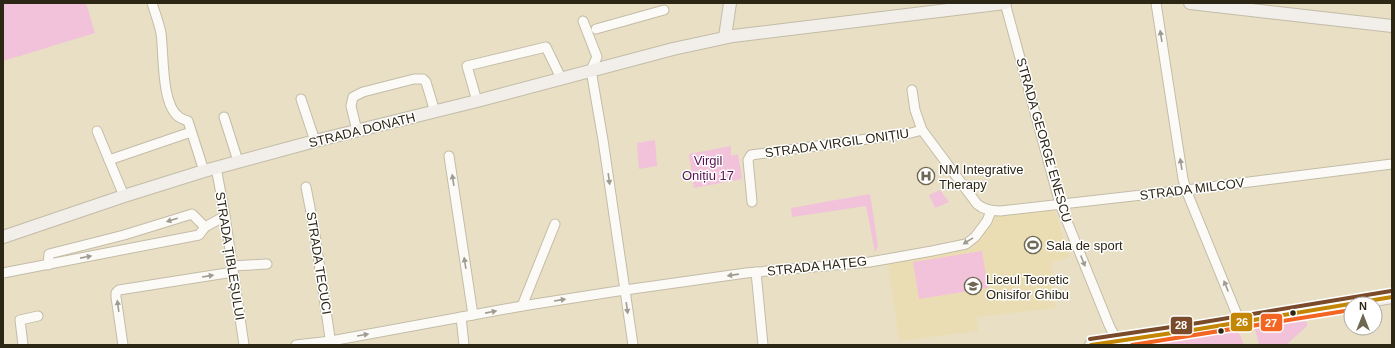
<svg xmlns="http://www.w3.org/2000/svg" width="1395" height="348" viewBox="0 0 1395 348" font-family="Arial,sans-serif">
	<style>
		.built { fill: #ebddb3 }
		.green { fill: #f1c2da }
		.lines { fill: none; stroke-linecap: round; stroke-linejoin: round }
		.street-casing { stroke: #c3bca7; stroke-width: 11 }
		.secondary-casing { stroke: #c3bca7; stroke-width: 14 }
		.street { stroke: #fcfaf6; stroke-width: 9 }
		.secondary { stroke: #f2eeea; stroke-width: 12 }
		.bus-1-casing { stroke: #fff; stroke-width: 7 }
		.bus-2-casing { stroke: #fff; stroke-width: 7 }
		.bus-3-casing { stroke: #fff; stroke-width: 7 }
		.bus-1 { stroke: #c48605; stroke-width: 4 }
		.bus-2 { stroke: #f26522; stroke-width: 4 }
		.bus-3 { stroke: #7a4b2a; stroke-width: 4 }
		.oneway { fill: #9e9b90 }
		.bus-dot { fill: #2c2614; stroke: #fff; stroke-width: 1.5 }
		.labels { text-anchor: middle; dominant-baseline: central; stroke-width: 3; stroke-linejoin: round; paint-order: stroke }
		.street-label { font-size: 13px; fill: #2c2614; stroke: #fff }
		.park-label { font-size: 13px; fill: #5a1152; stroke: #fff }
		.poi-label { font-size: 13px; fill: #2c2614; stroke: #fff; text-anchor: start }
		.line-badge { stroke: #fff; stroke-width: 1.5 }
		.badge-label { font-size: 11px; text-anchor: middle; font-weight: bold; fill: #fff }
	</style>
	<rect width="100%" height="100%" fill="#e8dfc5"/>
	<path class="built" d="M1054 207 1070 257 1051 263 1056 308 977 317 978 331 899 341 888 262 957 251 968 247 993 214Z"/>
	<g class="green">
		<path d="M3 3H86L95 33 3 61Z"/>
		<path d="M655 140 657 166 639 169 637 143Z"/>
		<path d="M731 146V156L738 154 742 179 694 188 689 154Z"/>
		<path d="M940 190 949 202 935 208 929 195Z"/>
		<path d="M870 194 878 246 875 252 866 206 792 217 791 208Z"/>
		<path d="M982 251 988 288 919 299 913 262Z"/>
		<path d="M1302 320 1307 322V326L1286 345H1259L1255 329 1256 327Z"/>
		<path d="M1232 329C1240 330 1241 338 1244 345H1138L1142 342Z"/>
	</g>
	<g class="lines">
		<defs>
			<g id="street">
				<path d="M152 3C155 13 159 23 161 33 164 55 161 104 179 117 182 119 185 120 188 121L204 171"/>
				<path d="M1005 3 1060 204 1109 325 1117 341"/>
				<path d="M1156 3 1183 179 1186 190 1240 322"/>
				<path d="M583 21 597 57 591 70 592 76 603 140 633 345"/>
				<path d="M596 29 664 10"/>
				<path d="M912 90 915 110 922 130 977 204C984 210 991 211 1000 211L1186 190 1392 164"/>
				<path d="M301 99 315 141"/>
				<path d="M477 101 467 66 546 47 561 78"/>
				<path d="M224 117 238 161"/>
				<path d="M97 131 124 196"/>
				<path d="M357 131 351 106 353 97 363 92 414 79H423L426 82 435 112"/>
				<path d="M449 156 473 315"/>
				<path d="M109 160 191 132"/>
				<path d="M216 167 225 216 244 345"/>
				<path d="M306 187 314 228 331 345"/>
				<path d="M752 202 748 160 751 155 911 133 922 130"/>
				<path d="M48 265 49 254 124 235 192 214 205 227"/>
				<path d="M232 266 267 264"/>
				<path d="M756 272 763 345"/>
				<path d="M3 273 199 235 205 227 225 216"/>
				<path d="M522 306 555 224"/>
				<path d="M461 317 464 345"/>
				<path d="M23 345 20 320 38 316"/>
				<path d="M123 345 116 297V293L119 290 233 272"/>
				<path d="M296 345 331 341 522 306 618 291 746 273 870 262 932 251 966 244 975 237 987 221 991 211"/>
			</g>
			<g id="secondary">
				<path d="M1190 3 1392 26"/>
				<path d="M725 37 730 3"/>
				<path d="M3 237 124 196 204 171 315 141 477 101 673 49 733 36 1005 3"/>
				<path d="M1091 345 1199 329 1392 297"/>
			</g>
		</defs>
		<use href="#street" class="street-casing"/>
		<use href="#secondary" class="secondary-casing"/>
		<use href="#street" class="street"/>
		<use href="#secondary" class="secondary"/>
		<defs>
			<path id="bus-1" d="M1091 345 1199 329 1392 297"/>
			<path id="bus-2" d="M1132 345 1351 310"/>
			<path id="bus-3" d="M1090 339 1198 323 1391 291"/>
		</defs>
		<use href="#bus-1" class="bus-1-casing"/>
		<use href="#bus-2" class="bus-2-casing"/>
		<use href="#bus-3" class="bus-3-casing"/>
		<use href="#bus-1" class="bus-1"/>
		<use href="#bus-2" class="bus-2"/>
		<use href="#bus-3" class="bus-3"/>
	</g>
	<defs><path id="oneway-solid" d="M-6-.8H1V-3.2L6.5 0L1 3.2V.8H-6Z"/></defs>
	<g class="oneway">
		<use href="#oneway-solid" transform="translate(1161 36) rotate(-99)"/>
		<use href="#oneway-solid" transform="translate(1181 164) rotate(-99)"/>
		<use href="#oneway-solid" transform="translate(609 179) rotate(82)"/>
		<use href="#oneway-solid" transform="translate(453 180) rotate(-99)"/>
		<use href="#oneway-solid" transform="translate(172 220) rotate(163)"/>
		<use href="#oneway-solid" transform="translate(968 241) rotate(148)"/>
		<use href="#oneway-solid" transform="translate(86 257) rotate(-11)"/>
		<use href="#oneway-solid" transform="translate(1083 261) rotate(68)"/>
		<use href="#oneway-solid" transform="translate(465 263) rotate(-99)"/>
		<use href="#oneway-solid" transform="translate(733 275) rotate(172)"/>
		<use href="#oneway-solid" transform="translate(208 276) rotate(-9)"/>
		<use href="#oneway-solid" transform="translate(1226 286) rotate(-112)"/>
		<use href="#oneway-solid" transform="translate(560 300) rotate(-9)"/>
		<use href="#oneway-solid" transform="translate(118 306) rotate(-98)"/>
		<use href="#oneway-solid" transform="translate(627 308) rotate(82)"/>
		<use href="#oneway-solid" transform="translate(491 312) rotate(-11)"/>
		<use href="#oneway-solid" transform="translate(363 335) rotate(-10)"/>
	</g>
	<defs>
		<symbol id="hospital-ring" viewBox="-11 -11 22 22"><circle r="9.5" fill="#fff" stroke="#6e6752" stroke-width="1.5"/><path d="M-5-5h3v3.5h4V-5h3V5h-3V1.5h-4V5h-3Z" fill="#6e6752"/></symbol>
		<symbol id="stadium-ring" viewBox="-11 -11 22 22"><circle r="9.5" fill="#fff" stroke="#6e6752" stroke-width="1.5"/><path d="M0-5a6.5 5 0 1 0 0 10a6.5 5 0 1 0 0-10ZM-3.5-1.8h7v3.6h-7Z" fill="#6e6752"/></symbol>
		<symbol id="school-ring" viewBox="-11 -11 22 22"><circle r="9.5" fill="#fff" stroke="#6e6752" stroke-width="1.5"/><path d="M0-5L7-2L0 1L-7-2ZM-4 1L0 2.5L4 1V4Q0 6-4 4Z" fill="#6e6752"/></symbol>
	</defs>
	<g fill-rule="evenodd">
		<use href="#hospital-ring" x="916" y="166" width="20" height="20"/>
		<use href="#stadium-ring" x="1023" y="235" width="20" height="20"/>
		<use href="#school-ring" x="963" y="276" width="20" height="20"/>
	</g>
	<g class="bus-dot">
		<circle cx="1293" cy="313" r="3.5"/>
		<circle cx="1221" cy="331" r="3.5"/>
	</g>
	<g class="labels">
		<g class="street-label">
			<text transform="translate(362 130) rotate(-14)">STRADA DONATH</text>
			<text transform="translate(1044 140) rotate(74)">STRADA GEORGE ENESCU</text>
			<text transform="translate(837 143) rotate(-8)">STRADA VIRGIL ONIȚIU</text>
			<text transform="translate(1192 189) rotate(-7)">STRADA MILCOV</text>
			<text transform="translate(230 256) rotate(81)">STRADA ȚIBLEȘULUI</text>
			<text transform="translate(319 263) rotate(81)">STRADA TECUCI</text>
			<text transform="translate(817 266) rotate(-6)">STRADA HAȚEG</text>
		</g>
		<g class="park-label">
			<text x="708" y="160">Virgil<tspan x="708" dy="15">Onițiu 17</tspan></text>
		</g>
		<g class="poi-label">
			<text x="939" y="169">NM Integrative<tspan x="939" dy="15">Therapy</tspan></text>
			<text x="1046" y="245">Sala de sport</text>
			<text x="986" y="279">Liceul Teoretic<tspan x="986" dy="15">Onisifor Ghibu</tspan></text>
		</g>
	</g>
	<g class="line-badge">
		<rect x="1230" y="312" width="23" height="20" rx="4" fill="#c48605"/>
		<rect x="1260" y="313" width="23" height="19" rx="4" fill="#f26522"/>
		<rect x="1170" y="316" width="23" height="19" rx="4" fill="#7a4b2a"/>
	</g>
	<g class="badge-label">
		<text x="1242" y="326">26</text>
		<text x="1271" y="327">27</text>
		<text x="1181" y="329">28</text>
	</g>
	<rect width="1395" height="348" fill="none" stroke="#2c2614" stroke-width="8"/>
	<g transform="translate(1363 316)"><circle r="19" fill="#ffffff" stroke="#aba8a1"/>
	<path d="M0-3L7 15L0 10L-7 15Z" fill="#6e6752"/>
	<text y="-6" font-size="11" font-weight="bold" text-anchor="middle" fill="#2c2614">N</text>
	</g>
</svg>
